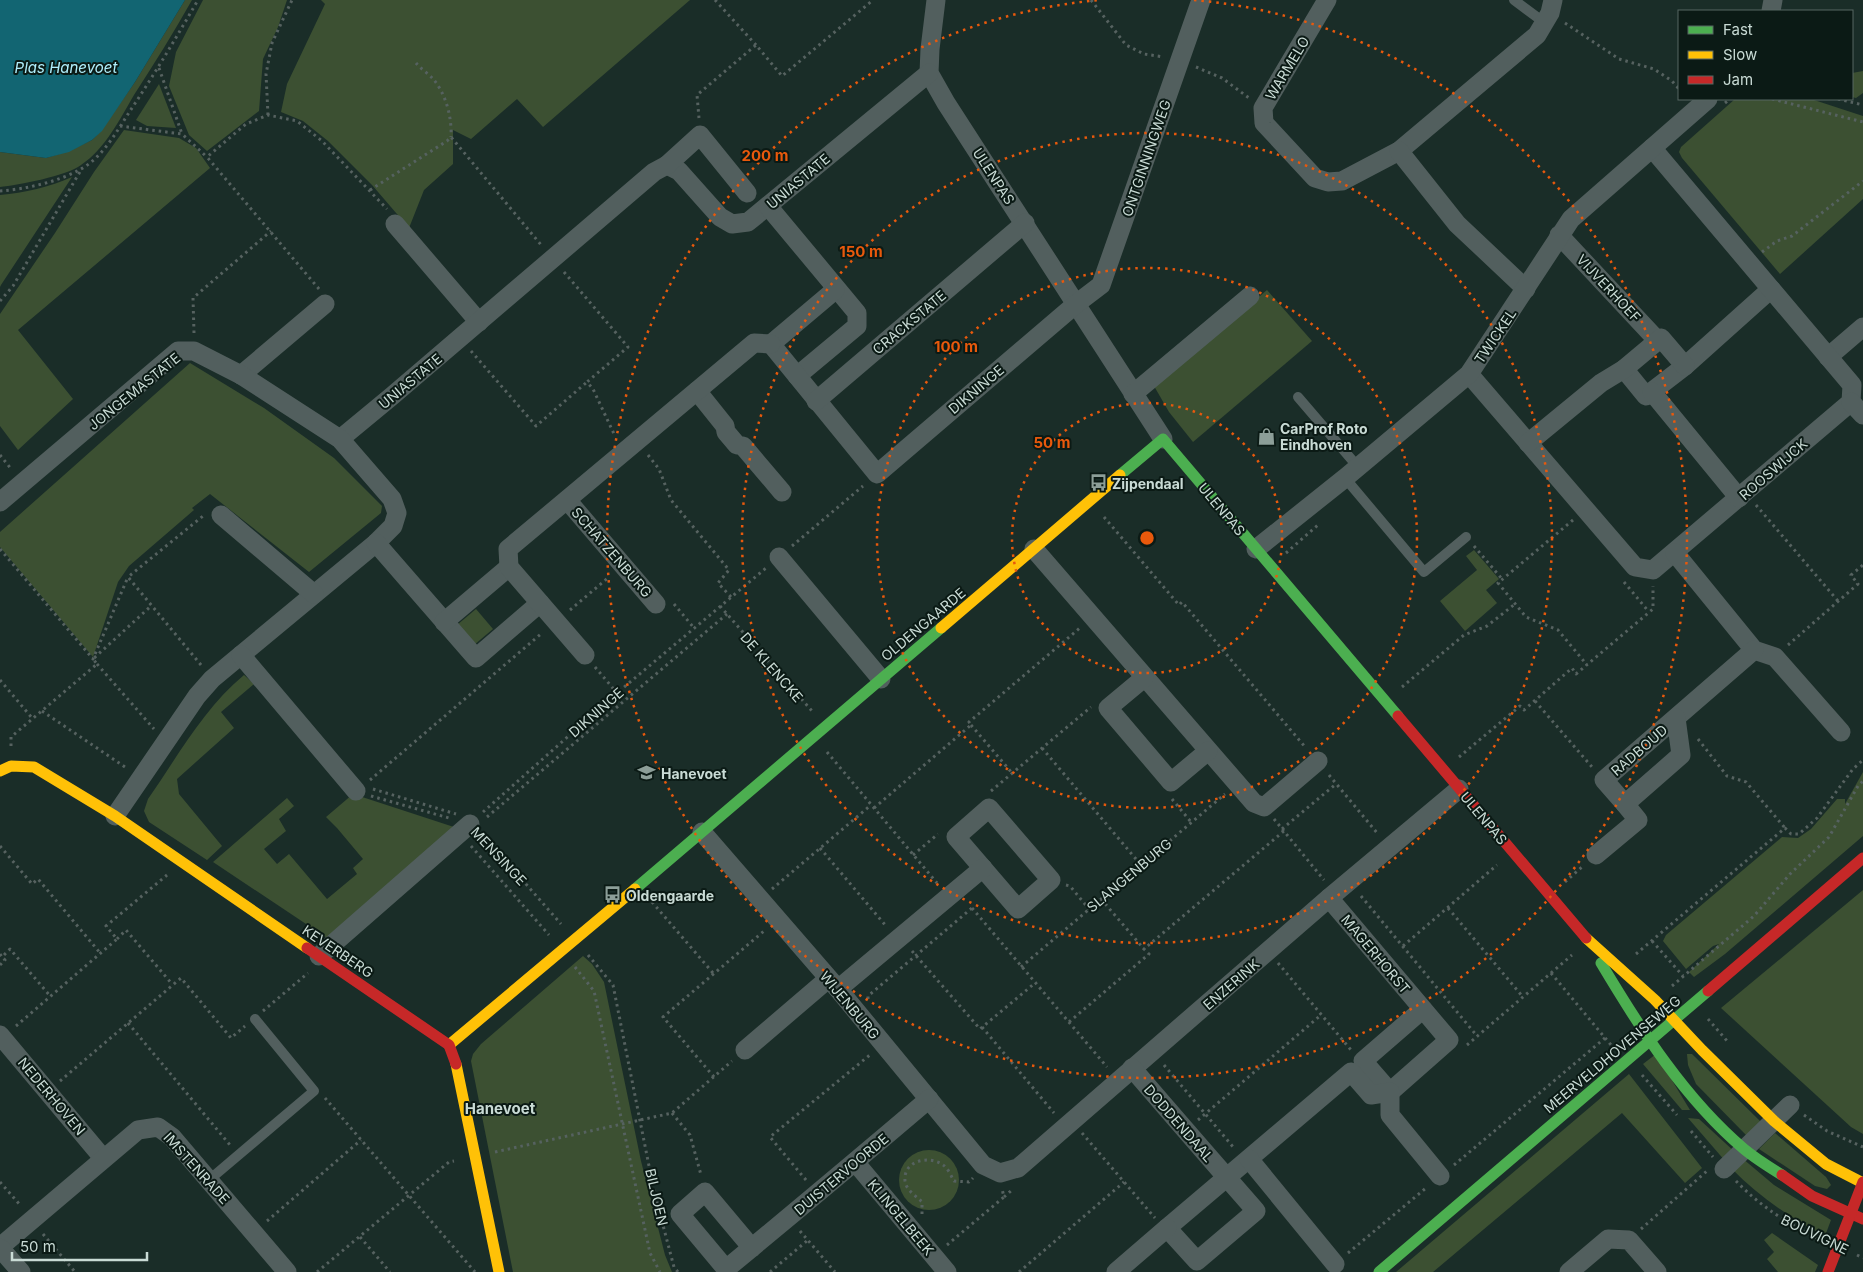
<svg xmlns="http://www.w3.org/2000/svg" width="1863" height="1272" viewBox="0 0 1863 1272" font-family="Inter,sans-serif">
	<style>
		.green { fill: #3c5032 }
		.water { fill: #126572 }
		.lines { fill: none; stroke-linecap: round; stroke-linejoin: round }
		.path { stroke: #566260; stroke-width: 3; stroke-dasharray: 2.5 4; stroke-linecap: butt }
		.lane { stroke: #525f5e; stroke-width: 10 }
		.street { stroke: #525f5e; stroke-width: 19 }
		.fast { stroke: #4caf50; stroke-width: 11 }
		.slow { stroke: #ffc107; stroke-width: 11 }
		.jam { stroke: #c62828; stroke-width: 11 }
		.ring { fill: none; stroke: #e8590c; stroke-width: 2.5; stroke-dasharray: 2.5 5 }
		.labels { text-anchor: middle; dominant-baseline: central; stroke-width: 4; stroke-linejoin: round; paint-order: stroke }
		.street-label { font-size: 14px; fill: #c9dbd5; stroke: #0b1a15 }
		.poi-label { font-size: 14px; font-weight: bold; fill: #c9dbd5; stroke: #0b1a15; text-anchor: start }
		.water-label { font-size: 15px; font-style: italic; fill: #afeefb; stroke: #0b1a15 }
		.neighbourhood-label { font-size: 15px; font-weight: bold; fill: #c9dbd5; stroke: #0b1a15 }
		.centre { fill: #e8590c; stroke: #0b1a15; stroke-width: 2.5 }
		.ring-label { font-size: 15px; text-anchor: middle; font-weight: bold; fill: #e8590c; stroke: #0b1a15; stroke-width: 4; stroke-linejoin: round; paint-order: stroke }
	</style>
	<rect width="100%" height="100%" fill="#1a2d28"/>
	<g class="green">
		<path d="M185 0H192C174 32 154 64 134 95 120 119 105 149 81 165 67 176 18 185 0 187V152L46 158 69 151 92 140 101 131 135 82Z"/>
		<path d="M203 0H287L278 27 263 59 259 111 207 151 189 135 169 86 176 52Z"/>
		<path d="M321 0H690L543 127 517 99 471 139 453 130V164L424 190 409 228 372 185 328 141 303 121 281 112 287 84 325 4Z"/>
		<path d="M1863 71V93L1856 98 1852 97V73Z"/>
		<path d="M159 84 176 128 147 126 136 120Z"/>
		<path d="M1735 99H1811L1863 116V199L1780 274 1682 158 1679 152 1681 147Z"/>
		<path d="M124 130 179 138 196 148 210 168 18 330 73 399 18 450 0 426V314L55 233 94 172Z"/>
		<path d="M72 177 1 285 0 287V195C24 193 50 187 72 177Z"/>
		<path d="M1267 290 1312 341 1193 442 1169 412 1154 386Z"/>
		<path d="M190 363 264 408 334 458 382 506 381 513 309 572 210 494 192 508 194 510 129 566 118 582 93 657 0 547V532Z"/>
		<path d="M1474 550 1499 579 1486 590 1497 603 1465 631 1440 601 1477 570 1466 556Z"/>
		<path d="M476 609 493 629 474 645 457 625Z"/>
		<path d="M244 675 254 684 221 712 234 728 177 779 179 794 222 846 207 860 149 822 144 811 148 799C178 756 204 708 244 675Z"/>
		<path d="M1863 772V836L1725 954 1694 977 1689 972 1719 944 1713 946 1686 969 1663 941 1666 935 1782 837 1798 838 1811 829 1837 799H1845V804Z"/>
		<path d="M353 794 457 828 327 938 213 862 287 798 294 806 279 819 286 831 264 849 277 864 289 854 327 899 357 874 353 868 363 859 337 828 326 817Z"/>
		<path d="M1863 890V1134L1851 1127 1721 1008Z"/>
		<path d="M583 956 592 964 604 982 641 1161 665 1255 672 1272H513L471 1061 473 1054 481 1044Z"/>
		<path d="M1656 1054 1690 1110H1682L1643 1064Z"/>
		<path d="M1687 1054H1692L1761 1122 1747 1136 1696 1084 1688 1065Z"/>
		<path d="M1629 1074 1702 1168 1685 1183 1622 1113 1433 1272H1396Z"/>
		<path d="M1688 1118 1699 1119 1736 1153 1726 1162Z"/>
		<path d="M1775 1133 1826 1177 1831 1185 1827 1189 1815 1186 1759 1149Z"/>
		<circle cx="929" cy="1180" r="30"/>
		<path d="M1742 1158 1774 1185 1831 1220 1825 1236C1790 1218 1758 1196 1731 1168Z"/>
		<path d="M1772 1233 1818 1265 1815 1272H1778L1767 1259 1774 1252 1764 1240Z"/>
	</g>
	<path class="water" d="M0 0H185L135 82 102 131 92 140 69 152 46 158 0 152Z"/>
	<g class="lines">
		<g class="path">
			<path d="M715 0 756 45"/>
			<path d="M1091 0 1126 45 1144 54 1164 57"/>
			<path d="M1565 23 1619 59 1654 69 1672 81 1679 89"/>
			<path d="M416 63C421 69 429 74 434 80 446 95 452 117 451 137"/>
			<path d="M1196 67 1222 78 1249 98"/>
			<path d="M159 68 182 134"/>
			<path d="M1772 99 1863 122"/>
			<path d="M1838 99 1863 105"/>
			<path d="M1725 103 1730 99"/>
			<path d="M268 115 266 74 272 43 292 0"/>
			<path d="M699 118 697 95 756 45 782 76 873 0"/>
			<path d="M120 126 182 134 207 157"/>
			<path d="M370 190 447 141 451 137 542 246"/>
			<path d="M0 191C26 189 58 182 81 169 103 157 117 131 130 111 154 75 176 38 198 0"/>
			<path d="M1762 252 1777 241 1792 236 1863 181"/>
			<path d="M564 272 628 347 587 382 593 389 615 436"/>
			<path d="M319 289 207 157 246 124 268 115 297 121 322 141 387 209"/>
			<path d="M0 301 13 286 81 170"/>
			<path d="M194 333 193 298 271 231"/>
			<path d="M471 351 536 426 587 382"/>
			<path d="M0 455 12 470"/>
			<path d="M648 455 659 469 671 500 729 570 718 583 731 597"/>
			<path d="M1756 505 1838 601"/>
			<path d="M1104 517 1179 605 1182 602 1306 748"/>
			<path d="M1573 520 1498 583 1526 617 1558 630 1587 665"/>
			<path d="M792 546 863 486"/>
			<path d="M1474 546 1502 579"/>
			<path d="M0 549 93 659 128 577"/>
			<path d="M1286 553 1319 524"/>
			<path d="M1624 582 1649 612"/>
			<path d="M674 604 694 628"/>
			<path d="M720 606 812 711"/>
			<path d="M570 610 609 577"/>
			<path d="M1788 645 1858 584 1851 575 1863 565"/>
			<path d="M97 664 154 729"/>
			<path d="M201 665 128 577 203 516"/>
			<path d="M595 667 617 693"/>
			<path d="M0 680 32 718"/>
			<path d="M1402 687 1464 635 1487 626 1515 604"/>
			<path d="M1535 701 1592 767"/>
			<path d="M42 711 128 769"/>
			<path d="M971 725 1012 773"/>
			<path d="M1698 739 1727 776 1746 782 1785 828"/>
			<path d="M11 746V737L97 664 93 659 151 606"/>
			<path d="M1042 748 1141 865"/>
			<path d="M827 752 937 883"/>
			<path d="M1459 757 1520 706 1524 710 1572 668 1576 674 1653 609V586"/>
			<path d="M1329 775 1378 834"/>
			<path d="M370 780 542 633"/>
			<path d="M373 789 456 814"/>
			<path d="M991 791 1091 707"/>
			<path d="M371 796 449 818"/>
			<path d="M1172 799 1191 822"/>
			<path d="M874 808 971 725 969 722 1081 627"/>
			<path d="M483 812 617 693 766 568"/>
			<path d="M487 817 727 614"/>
			<path d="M1274 819 1324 880"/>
			<path d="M1282 829 1336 784"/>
			<path d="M483 835 561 924"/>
			<path d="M0 846 32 884 38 879 101 954"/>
			<path d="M471 846 549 935"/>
			<path d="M820 848 886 926"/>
			<path d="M913 855 938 834"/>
			<path d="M1565 882 1583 866"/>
			<path d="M1066 885 1070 886 1089 909"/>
			<path d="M772 889 871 805"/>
			<path d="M1361 896 1477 1036"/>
			<path d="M1101 899 1144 949"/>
			<path d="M652 902 713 973"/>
			<path d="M972 908 1107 1067"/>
			<path d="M1448 908 1523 997"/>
			<path d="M117 939 126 930 172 984"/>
			<path d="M1652 941 1683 976"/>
			<path d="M1403 946 1497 865"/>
			<path d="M912 951 980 1029 1035 983"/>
			<path d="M0 954 2 957 10 949 51 997"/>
			<path d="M1636 954 1785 828 1791 834H1799L1817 818 1853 769 1863 760"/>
			<path d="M588 955 613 985 654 1191 674 1267 678 1272"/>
			<path d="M1278 963 1351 1050"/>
			<path d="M0 965 5 960 2 957"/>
			<path d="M575 967 594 991 650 1253 660 1272"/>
			<path d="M1021 967 1225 794"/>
			<path d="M1551 973 1611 1045"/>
			<path d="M1672 986 1754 916 1790 874 1829 837 1858 786 1863 781"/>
			<path d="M868 999V996L972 908"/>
			<path d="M263 1011 308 973"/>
			<path d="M1708 1019 1728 1042"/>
			<path d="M1069 1022 1149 954 1144 949 1284 831"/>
			<path d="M128 1023 230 1145"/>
			<path d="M16 1026 117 939 106 926 167 875"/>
			<path d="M982 1027 1054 1113"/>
			<path d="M1467 1045 1572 955"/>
			<path d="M1164 1065 1234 1148"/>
			<path d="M1642 1075 1677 1115"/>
			<path d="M714 1077 663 1017 764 931"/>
			<path d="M60 1081 181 978 231 1038 245 1026"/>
			<path d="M325 1098 475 1272"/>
			<path d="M672 1113 690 1135 701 1175"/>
			<path d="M1804 1115 1827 1131 1863 1147"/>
			<path d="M1198 1120 1321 1015"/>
			<path d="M1691 1131 1713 1157"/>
			<path d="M1082 1133 1155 1218"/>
			<path d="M495 1152 672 1113 732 1061"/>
			<path d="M1454 1165 1605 1038"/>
			<path d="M806 1180 770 1137 871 1054"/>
			<path d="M1736 1181C1760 1206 1788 1224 1819 1239"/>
			<path d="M0 1182 21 1206"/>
			<path d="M1004 1197 1013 1189"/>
			<path d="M922 1214V1202C916 1196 906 1190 905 1181 903 1160 930 1155 943 1165 948 1168 951 1176 954 1181L969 1182 973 1178"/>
			<path d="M267 1221 361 1140"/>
			<path d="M1641 1229 1708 1170"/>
			<path d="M800 1231 835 1272"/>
			<path d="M43 1234 75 1272"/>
			<path d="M360 1237 390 1272"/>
			<path d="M947 1245 1004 1197 1002 1189"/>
			<path d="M1348 1253 1426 1188"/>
			<path d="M1857 1255 1863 1258"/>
			<path d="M317 1272 449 1162 454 1161"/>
			<path d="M770 1272 808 1240"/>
			<path d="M1019 1272 1124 1182"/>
		</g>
		<g class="lane">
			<path d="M1514 0 1545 23"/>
			<path d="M1298 397 1358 467"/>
			<path d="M1345 478 1424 572 1466 537"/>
			<path d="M209 1180 314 1091 255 1019"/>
		</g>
		<g class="street">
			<path d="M936 0 930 49 929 73 946 103 1163 439"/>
			<path d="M1327 0 1263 108 1264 123 1315 178 1328 182 1342 181 1399 151 1537 35 1550 13 1553 0"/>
			<path d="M1771 11 1773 0"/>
			<path d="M1399 151 1457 224 1526 289"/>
			<path d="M667 165 679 171 720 217 732 224 748 222 929 73"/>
			<path d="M768 206 857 313V326L797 376"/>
			<path d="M395 224 479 322"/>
			<path d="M1559 235 1658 341"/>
			<path d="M835 290 771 344 877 474 1076 304 1101 285 1201 0"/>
			<path d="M1828 357 1863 327"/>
			<path d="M1624 369 1646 396 1685 366 1771 289"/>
			<path d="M1469 374 1635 567 1653 570 1851 402 1852 385 1652 148"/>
			<path d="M241 375 325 304"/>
			<path d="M697 391 725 426 726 432 737 445 743 446 782 492"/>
			<path d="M1652 392 1739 498"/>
			<path d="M1133 394 1250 296"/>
			<path d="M816 401 1025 223"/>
			<path d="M1851 402 1863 415"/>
			<path d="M340 439 392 396 654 172 667 165 700 135 747 193"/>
			<path d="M1528 443 1601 383 1624 369 1661 338 1685 366"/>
			<path d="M567 500 656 604"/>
			<path d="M0 502 178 351H194L241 375 340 439 392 499 397 513 393 526 376 543 212 679 197 696 115 816"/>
			<path d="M221 515 314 594"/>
			<path d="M376 543 476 658 540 603"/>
			<path d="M1034 549 1254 803 1264 807 1318 761"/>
			<path d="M1256 549 1345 478 1469 374 1571 219 1708 99"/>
			<path d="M1675 553 1754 650 1775 657 1841 732"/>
			<path d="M779 557 881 679"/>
			<path d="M444 622 509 567"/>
			<path d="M241 655 356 791"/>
			<path d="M585 655 509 567 508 549 754 343 771 344"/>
			<path d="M1144 678 1108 708 1171 782 1208 751"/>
			<path d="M1625 804 1604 780 1754 650"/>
			<path d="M989 808 1051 880 1018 909 956 837Z"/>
			<path d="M702 832 838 989 983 1165 1000 1173 1018 1168 1329 898 1459 789"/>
			<path d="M1596 855 1638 820 1625 804 1681 755 1676 718"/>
			<path d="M1329 898 1449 1040 1390 1092 1363 1061 1423 1009"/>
			<path d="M319 956 470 824"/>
			<path d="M838 989 983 868"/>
			<path d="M0 1035 103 1158"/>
			<path d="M745 1050 828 979"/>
			<path d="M1132 1068C1173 1116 1215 1164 1256 1211L1197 1261 1167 1228 1351 1072 1371 1095 1390 1092V1115L1440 1176"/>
			<path d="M1249 1159 1335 1264"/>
			<path d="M855 1162 947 1272"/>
			<path d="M1724 1169 1790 1105"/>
			<path d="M0 1247 138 1130 158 1127 172 1137 287 1272"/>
			<path d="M0 1248 21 1272"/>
			<path d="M752 1248 705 1192 680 1214 726 1269C794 1213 862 1156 929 1099"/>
			<path d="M1116 1272 1167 1228"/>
			<path d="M1569 1272 1608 1239 1629 1240 1657 1272"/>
		</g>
		<g class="fast">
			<path d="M1120 475 1163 439 1398 716"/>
			<path d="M635 889 941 628"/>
			<path d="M1601 963C1641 1030 1685 1099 1744 1149 1756 1159 1769 1167 1782 1175"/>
			<path d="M1379 1272 1708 991"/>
		</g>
		<g class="slow">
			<path d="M941 628 1120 475"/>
			<path d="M0 771 11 766 34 767 115 816 307 948"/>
			<path d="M1586 938 1655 1000 1702 1050 1774 1121 1826 1164 1863 1183"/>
			<path d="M449 1045 635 889"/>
			<path d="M456 1064 499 1272"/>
		</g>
		<g class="jam">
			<path d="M1398 716 1586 938"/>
			<path d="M307 948 449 1045 456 1064"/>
			<path d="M1708 991 1863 858"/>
			<path d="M1782 1175 1812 1196 1863 1219"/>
			<path d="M1828 1272 1863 1182"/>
		</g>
	</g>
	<g class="ring">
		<circle cx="1147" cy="538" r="135"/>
		<circle cx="1147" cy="538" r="270"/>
		<circle cx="1147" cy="538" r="405"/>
		<path d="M1194 0A540 540 0 1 1 1100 0"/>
	</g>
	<defs>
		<symbol id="shop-bare" viewBox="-9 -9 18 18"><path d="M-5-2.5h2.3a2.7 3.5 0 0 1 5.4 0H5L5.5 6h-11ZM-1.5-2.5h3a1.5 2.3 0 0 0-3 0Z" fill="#8c9e98" stroke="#0b1a15" stroke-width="2.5" paint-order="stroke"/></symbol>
		<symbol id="bus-bare" viewBox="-9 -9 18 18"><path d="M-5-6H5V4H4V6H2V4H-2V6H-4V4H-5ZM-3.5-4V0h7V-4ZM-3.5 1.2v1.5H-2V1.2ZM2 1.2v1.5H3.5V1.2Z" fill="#8c9e98" stroke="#0b1a15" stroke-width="2.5" paint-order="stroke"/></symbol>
		<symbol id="school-bare" viewBox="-9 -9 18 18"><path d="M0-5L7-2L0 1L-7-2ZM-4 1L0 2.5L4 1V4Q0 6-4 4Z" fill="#8c9e98" stroke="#0b1a15" stroke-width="2.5" paint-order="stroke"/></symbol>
	</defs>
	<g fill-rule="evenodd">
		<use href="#shop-bare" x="1254" y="424" width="25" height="25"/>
		<use href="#bus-bare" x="1086" y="470" width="25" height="25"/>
		<use href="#school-bare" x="634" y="760" width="25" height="25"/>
		<use href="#bus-bare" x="600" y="882" width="25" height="25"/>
	</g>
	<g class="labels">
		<g class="street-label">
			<text transform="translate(1287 68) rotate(-59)">WARMELO</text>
			<text transform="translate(1146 158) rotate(-71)">ONTGINNINGWEG</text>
			<text transform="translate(994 176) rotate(57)">ULENPAS</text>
			<text transform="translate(798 181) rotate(-40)">UNIASTATE</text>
			<text transform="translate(1609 288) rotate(47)">VIJVERHOEF</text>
			<text transform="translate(909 322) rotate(-40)">CRACKSTATE</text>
			<text transform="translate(1495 336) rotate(-56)">TWICKEL</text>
			<text transform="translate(410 381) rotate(-40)">UNIASTATE</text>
			<text transform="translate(976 389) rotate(-40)">DIKNINGE</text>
			<text transform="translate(134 391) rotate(-39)">JONGEMASTATE</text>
			<text transform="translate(1773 469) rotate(-41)">ROOSWIJCK</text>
			<text transform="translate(1222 509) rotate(50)">ULENPAS</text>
			<text transform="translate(612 552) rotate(49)">SCHATZENBURG</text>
			<text transform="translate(923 624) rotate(-40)">OLDENGAARDE</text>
			<text transform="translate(772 667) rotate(49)">DE KLENCKE</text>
			<text transform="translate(596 712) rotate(-41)">DIKNINGE</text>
			<text transform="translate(1639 750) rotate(-41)">RADBOUD</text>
			<text transform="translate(1484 818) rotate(50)">ULENPAS</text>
			<text transform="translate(499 856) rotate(47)">MENSINGE</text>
			<text transform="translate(1129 875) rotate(-40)">SLANGENBURG</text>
			<text transform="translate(338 951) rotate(34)">KEVERBERG</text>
			<text transform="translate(1376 954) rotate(50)">MAGERHORST</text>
			<text transform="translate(1231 984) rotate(-41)">ENZERINK</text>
			<text transform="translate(850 1005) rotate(50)">WIJENBURG</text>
			<text transform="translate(1612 1054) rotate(-40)">MEERVELDHOVENSEWEG</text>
			<text transform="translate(52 1096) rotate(50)">NEDERHOVEN</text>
			<text transform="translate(1179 1123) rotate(49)">DODDENDAAL</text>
			<text transform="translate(197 1168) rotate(48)">IMSTENRADE</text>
			<text transform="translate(841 1174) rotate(-40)">DUISTERVOORDE</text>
			<text transform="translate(657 1197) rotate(77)">BILJOEN</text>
			<text transform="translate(901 1217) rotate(50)">KLINGELBEEK</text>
			<text transform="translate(1815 1234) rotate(26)">BOUVIGNE</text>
		</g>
		<g class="poi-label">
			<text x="1280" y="428">CarProf Roto<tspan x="1280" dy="16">Eindhoven</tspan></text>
			<text x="1112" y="483">Zijpendaal</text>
			<text x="661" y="773">Hanevoet</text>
			<text x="626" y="895">Oldengaarde</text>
		</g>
		<g class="water-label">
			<text x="66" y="67">Plas Hanevoet</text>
		</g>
		<g class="neighbourhood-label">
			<text x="500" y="1108">Hanevoet</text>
		</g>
	</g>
	<circle cx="1147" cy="538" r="8" class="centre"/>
	<g class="ring-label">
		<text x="765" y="161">200 m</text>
		<text x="861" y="257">150 m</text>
		<text x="956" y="352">100 m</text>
		<text x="1052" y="448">50 m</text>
	</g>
	<rect x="1678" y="10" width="175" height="90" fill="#0b1a15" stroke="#576762"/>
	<rect x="1688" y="26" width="25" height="8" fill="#4caf50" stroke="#576762"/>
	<text x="1723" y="35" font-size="15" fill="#c9dbd5">Fast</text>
	<rect x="1688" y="51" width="25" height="8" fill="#ffc107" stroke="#576762"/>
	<text x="1723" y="60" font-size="15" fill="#c9dbd5">Slow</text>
	<rect x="1688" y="76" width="25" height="8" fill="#c62828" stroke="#576762"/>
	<text x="1723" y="85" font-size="15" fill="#c9dbd5">Jam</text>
	<path d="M12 1252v8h135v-8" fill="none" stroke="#c9dbd5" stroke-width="2.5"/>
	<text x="20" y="1252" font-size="15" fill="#c9dbd5" stroke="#0b1a15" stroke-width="4" paint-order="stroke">50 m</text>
</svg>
